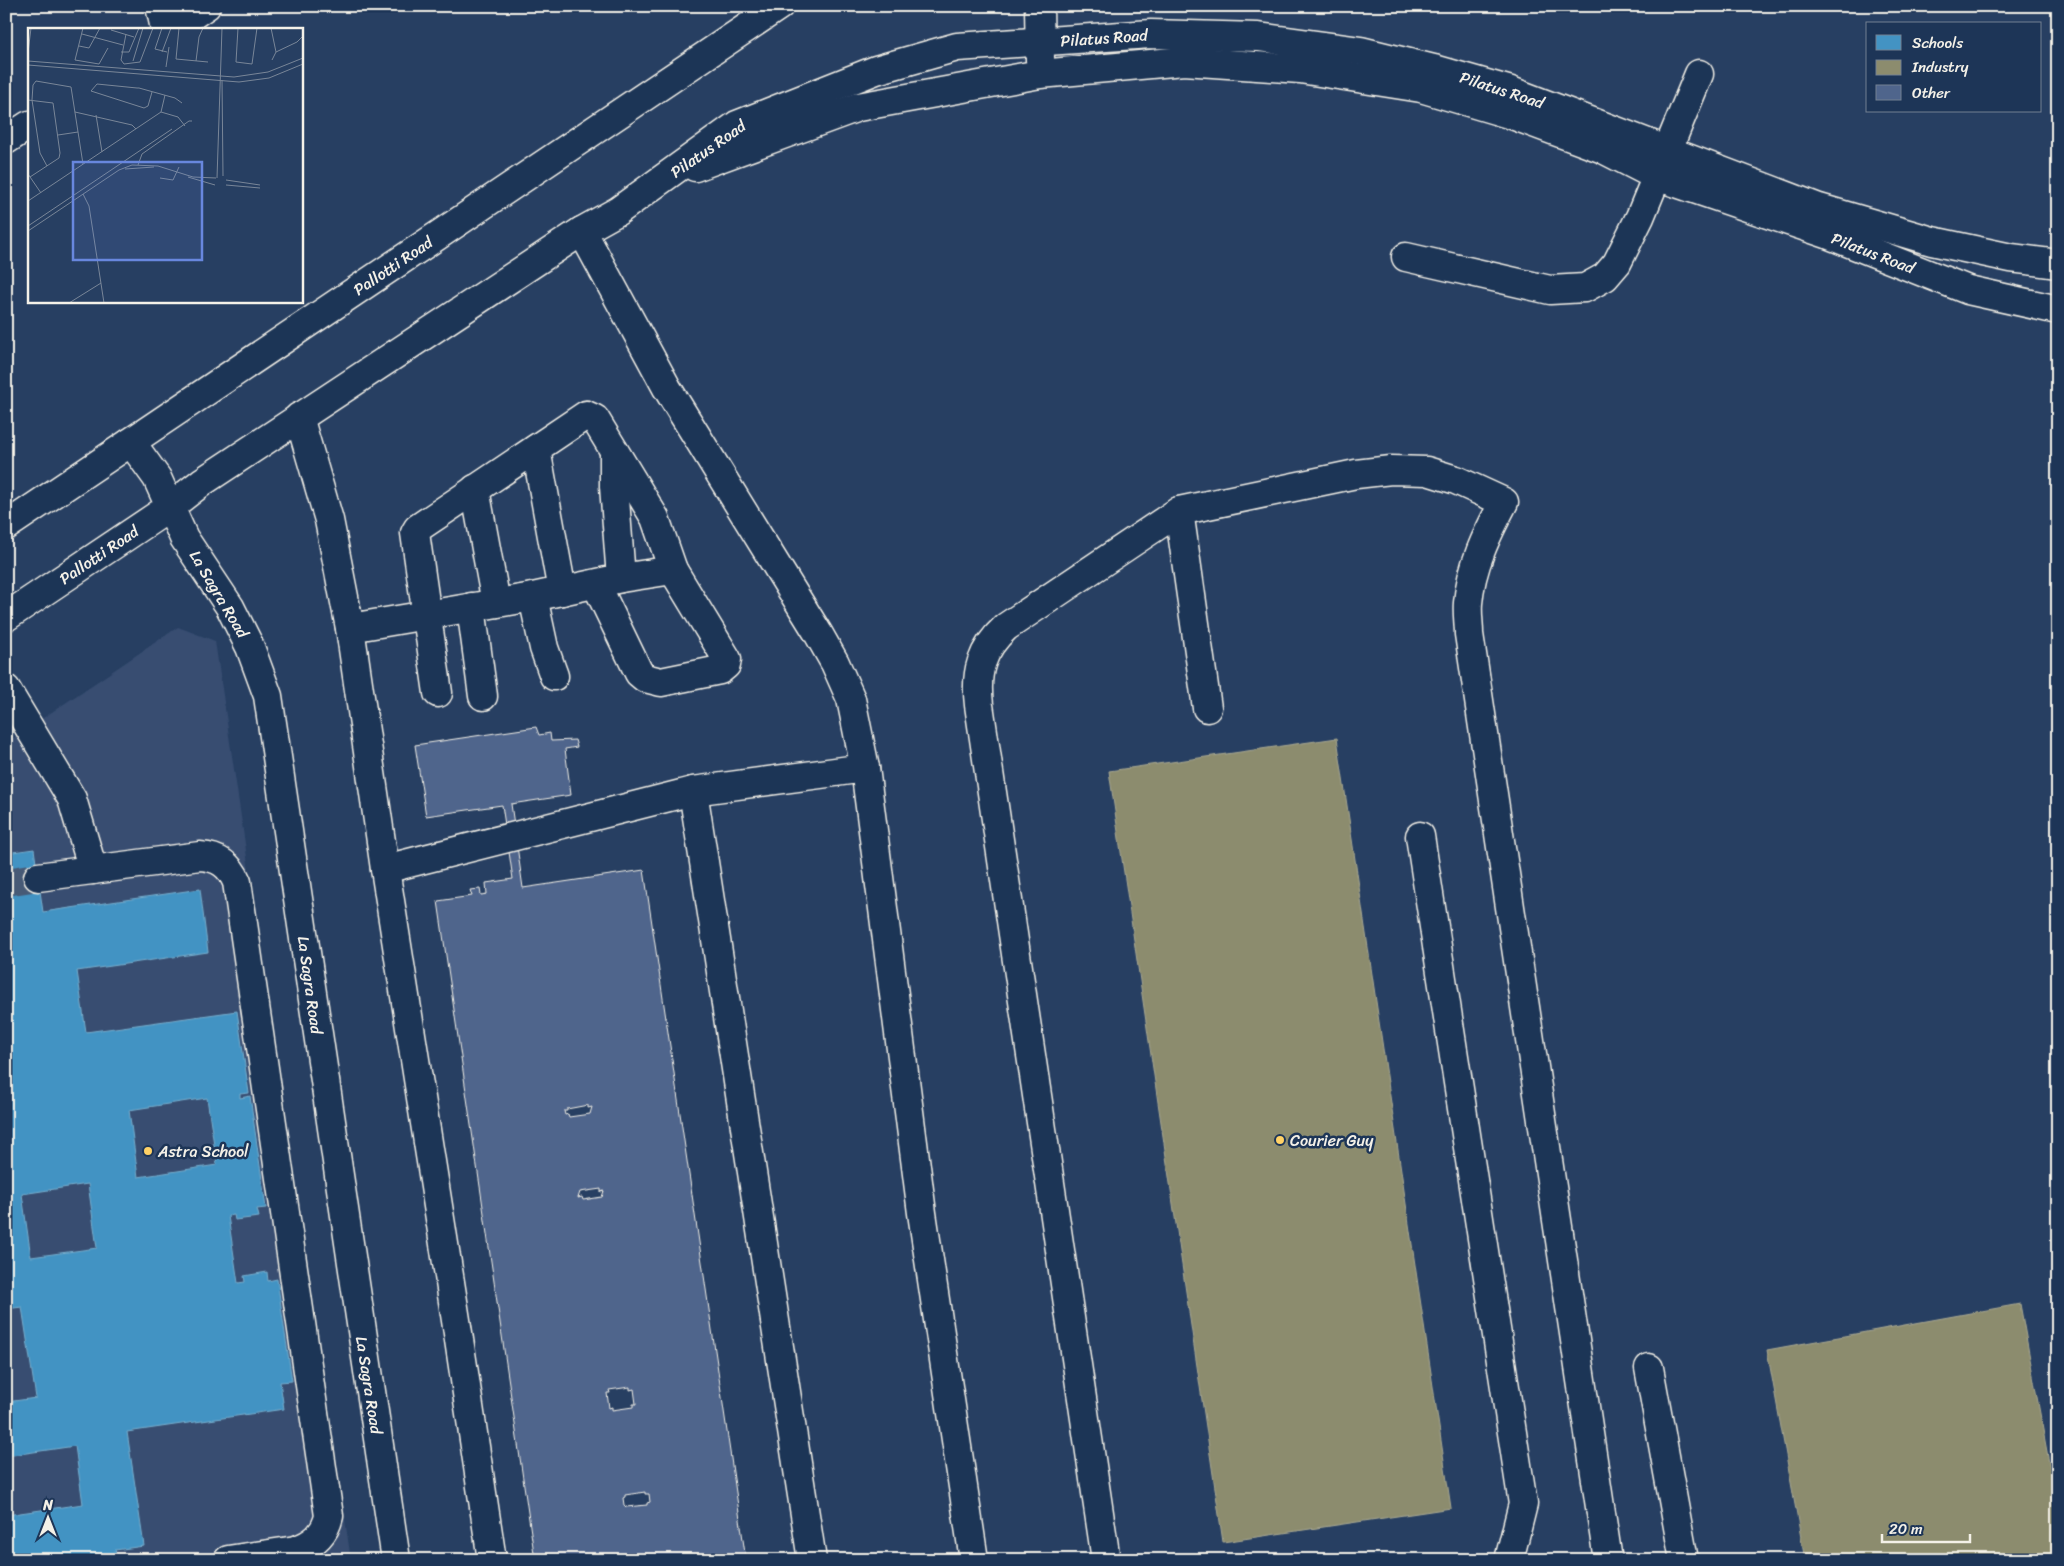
<svg xmlns="http://www.w3.org/2000/svg" width="2064" height="1566" viewBox="0 0 2064 1566" font-family="Sriracha,sans-serif">
	<style>
		.built { fill: #374d71 }
		.schools { fill: #4393c3; stroke: #78afce; fill-rule: evenodd }
		.industry { fill: #8c8c6e; stroke: #abaa93 }
		.building { fill: #4f658c; stroke: #f4f1e8; fill-rule: evenodd }
		.lines { fill: none; stroke-linecap: round; stroke-linejoin: round }
		.minor-tunnel { stroke: #465a76; stroke-width: 28; stroke-dasharray: 28 14; stroke-linecap: butt }
		.minor-casing { stroke: #f4f1e8; stroke-width: 31 }
		.minor { stroke: #1d3557; stroke-width: 28 }
		.poi-dot { fill: #ffd166; stroke: #1d3557; stroke-width: 2 }
		.labels { text-anchor: middle; dominant-baseline: central; stroke-width: 5; stroke-linejoin: round; paint-order: stroke }
		.street-label { font-size: 16px; fill: #f4f1e8; stroke: #1d3557 }
		.poi-label { font-size: 16px; fill: #f4f1e8; stroke: #1d3557; text-anchor: start }
		.inset-road { fill: none; stroke: #798698; stroke-width: 1 }
		.view { fill: #6887de; fill-opacity: 0.15; stroke: #6887de; stroke-width: 2.5 }
		.inset-edge { fill: none; stroke: #f4f1e8; stroke-width: 2.5 }
	</style>
	<rect width="100%" height="100%" fill="#273f62"/>
	<filter id="ink" filterUnits="userSpaceOnUse"><feTurbulence type="fractalNoise" baseFrequency=".02" numOctaves="2"/><feDisplacementMap in="SourceGraphic" scale="10" xChannelSelector="R" yChannelSelector="G"/><feConvolveMatrix kernelMatrix="1 2 1 2 8 2 1 2 1" color-interpolation-filters="sRGB"/></filter>
	<g filter="url(#ink)">
		<path class="built" d="M178 627 215 641 351 1560H6V743Z"/>
		<path class="schools" d="M34 849 43 912 200 889 208 952 77 971 86 1032 237 1011 249 1093 240 1094V1098L250 1096 266 1208 257 1209 259 1217 235 1220 234 1215 228 1216 238 1283 245 1282 244 1276 267 1272 268 1281 277 1279 292 1381 280 1382 284 1409 127 1432 144 1546 115 1550 116 1553 70 1560H6V1515L83 1504 75 1446 6 1456V1402L36 1398 22 1307 6 1309V853ZM207 1098 217 1165 138 1177 129 1110ZM88 1184 97 1248 31 1257 22 1194Z"/>
		<g class="industry">
			<path d="M1337 738 1451 1508 1223 1542 1109 771Z"/>
			<path d="M2020 1304 2058 1512V1560H1805L1767 1350Z"/>
		</g>
		<path class="building" d="M536 727 539 735 550 733 551 741 575 740 577 747 565 749 571 795 511 804 523 888 644 870 746 1560H535L438 901 472 896 470 890 480 889 481 895 487 894 486 883 513 879 502 805 426 816 415 745ZM588 1105V1108L592 1107 590 1114 569 1117 568 1114 565 1115 564 1111H567V1109ZM601 1189V1192L604 1191 602 1197 583 1200 582 1197 578 1198 580 1192ZM630 1387V1390L634 1389 636 1404H633V1407L612 1410V1407L609 1408 607 1393H610L609 1390ZM645 1492V1494H649L650 1502 647 1503V1505L626 1507 624 1505 623 1498 625 1497V1495Z"/>
		<g class="lines">
			<path class="minor-tunnel" d="M6 882 38 877"/>
			<defs>
				<g id="minor">
					<path d="M160 6 165 29"/>
					<path d="M1039 6 1040 60"/>
					<path d="M172 29 206 6"/>
					<path d="M6 140 29 125"/>
					<path d="M695 167 858 107 1040 74 1184 61 1300 69 1421 88 1512 115 1603 149 1656 176 1827 234 1968 290 2058 310"/>
					<path d="M582 231 667 388 818 633 835 663 851 699 865 768 922 1213 974 1560"/>
					<path d="M1406 257 1550 290 1585 288 1605 277 1617 263 1640 217 1699 74"/>
					<path d="M299 417 329 520 350 628 385 869 458 1333 492 1560"/>
					<path d="M131 442 157 478 184 538 230 607 250 647 268 696 396 1560"/>
					<path d="M536 449 562 591"/>
					<path d="M614 451V486L621 578"/>
					<path d="M475 489 496 603"/>
					<path d="M1179 511 1207 708"/>
					<path d="M6 526 779 6"/>
					<path d="M533 597 544 648 554 676"/>
					<path d="M471 607 483 696"/>
					<path d="M6 617 170 507 202 482 582 231 618 211 737 125 876 70 957 47 1151 34 1258 37 1361 51 1434 69 1511 91 1819 208 1932 241 2011 258 2058 264"/>
					<path d="M350 628 533 597 621 578 673 570"/>
					<path d="M6 689 72 799 93 870"/>
					<path d="M438 693 415 533 418 528 586 415 595 419 655 518 673 570 727 659 726 665 720 670 661 682 645 678 639 673 596 584"/>
					<path d="M693 791 812 1560"/>
					<path d="M1420 836 1523 1504 1509 1560"/>
					<path d="M385 869 693 791 865 768"/>
					<path d="M38 877 200 856C219 857 230 865 237 882L329 1516C325 1534 314 1544 296 1550L228 1560"/>
					<path d="M1649 1368 1684 1560"/>
					<path d="M1106 1560 979 705C975 672 981 650 1006 627L1179 511 1356 474 1391 470 1427 471 1456 480 1504 502C1487 534 1471 566 1468 603 1467 613 1469 624 1469 634L1608 1560"/>
				</g>
			</defs>
			<use href="#minor" class="minor-casing"/>
			<use href="#minor" class="minor"/>
		</g>
	</g>
	<g class="poi-dot">
		<circle cx="1280" cy="1140" r="5"/>
		<circle cx="148" cy="1151" r="5"/>
	</g>
	<g class="labels">
		<g class="street-label">
			<text transform="translate(1104 38) rotate(-4)">Pilatus Road</text>
			<text transform="translate(1502 90) rotate(18)">Pilatus Road</text>
			<text transform="translate(708 149) rotate(-35)">Pilatus Road</text>
			<text transform="translate(1873 253) rotate(21)">Pilatus Road</text>
			<text transform="translate(393 266) rotate(-34)">Pallotti Road</text>
			<text transform="translate(99 555) rotate(-34)">Pallotti Road</text>
			<text transform="translate(219 594) rotate(59)">La Sagra Road</text>
			<text transform="translate(310 985) rotate(82)">La Sagra Road</text>
			<text transform="translate(369 1385) rotate(81)">La Sagra Road</text>
		</g>
		<g class="poi-label">
			<text x="1290" y="1140">Courier Guy</text>
			<text x="158" y="1151">Astra School</text>
		</g>
	</g>
	<g transform="translate(28 28)">
		<rect width="275" height="275" fill="#273f62"/>
		<path class="inset-road" d="M55 0 47 32 71 36 80 20M134 0 127 21 139 24M151 0 148 31 180 34M210 0 208 34 224 36 229 0M243 0 248 24 244 32M83 2 106 9M54 6 95 17M98 6 93 32 96 36 112 34 125 0M51 18 61 20 72 0M93 24H101L111 0M134 24 143 0M248 24 269 14 275 8M0 25 3 0M0 33 206 49 240 44 275 30M105 33 115 0M168 33 171 9 175 0M0 37 211 54 241 50 275 36M138 39 141 19M194 52 195 148M124 64 120 78 116 80 63 63 69 56 109 60H111L147 70 154 75M0 72 25 75 32 125 31 130 2 149M47 84 104 97 108 101M133 84 137 67M68 87 74 124M30 107 50 104M110 137 114 126 161 93H164M19 138 12 125 4 72 5 57 8 53 43 59 55 136M97 141 126 139M0 146 13 165M160 149 187 157M132 150 145 152 151 139M189 150 194 0M198 152 232 157M198 157 232 160M55 166 61 178 76 275M0 173 133 84 150 89 157 98M0 198 144 101M0 203 91 142 104 137 130 138 165 149 188 150M41 275 73 255"/>
		<path class="view" d="M45 134H174V232H45Z"/>
		<rect width="275" height="275" class="inset-edge"/>
	</g>
	<rect width="2064" height="1566" fill="none" stroke="#1d3557" stroke-width="25"/>
	<rect x="12" y="12" width="2039" height="1541" fill="none" stroke="#f4f1e8" stroke-width="2" filter="url(#ink)"/>
	<rect x="1866" y="22" width="175" height="90" fill="#1d3557" stroke="#738091"/>
	<rect x="1876" y="35" width="25" height="15" fill="#4393c3" stroke="#738091"/>
	<text x="1912" y="48" font-size="15" fill="#f4f1e8">Schools</text>
	<rect x="1876" y="60" width="25" height="15" fill="#8c8c6e" stroke="#738091"/>
	<text x="1912" y="72" font-size="15" fill="#f4f1e8">Industry</text>
	<rect x="1876" y="85" width="25" height="15" fill="#4f658c" stroke="#738091"/>
	<text x="1912" y="98" font-size="15" fill="#f4f1e8">Other</text>
	<g transform="translate(48 1518)" stroke="#1d3557" stroke-width="4" paint-order="stroke">
	<path d="M0-4L9 19L0 12L-9 19Z" fill="#f4f1e8"/>
	<text y="-8" font-size="14" font-weight="bold" text-anchor="middle" fill="#f4f1e8">N</text>
	</g>
	<path d="M1882 1534v8h88v-8" fill="none" stroke="#f4f1e8" stroke-width="2.5"/>
	<text x="1889" y="1534" font-size="15" fill="#f4f1e8" stroke="#1d3557" stroke-width="4" paint-order="stroke">20 m</text>
</svg>
